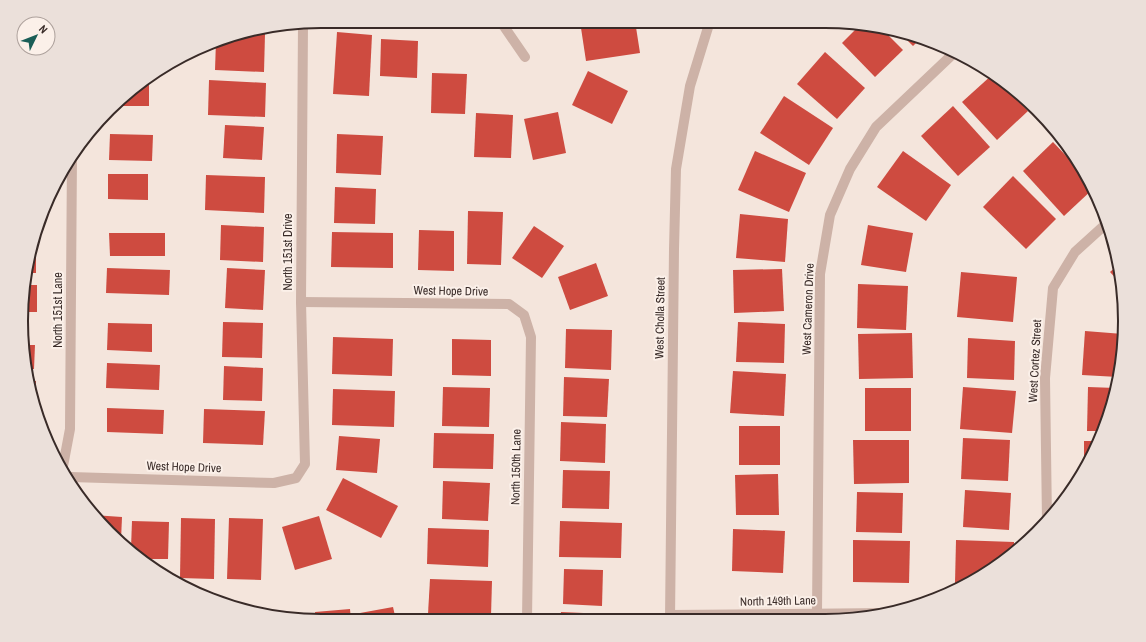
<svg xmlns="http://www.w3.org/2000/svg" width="1146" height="642" viewBox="0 0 1146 642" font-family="'Archivo Narrow',sans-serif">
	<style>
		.building { fill: #ce4b40 }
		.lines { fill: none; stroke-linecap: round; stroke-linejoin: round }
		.minor { stroke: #cdb2a7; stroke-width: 10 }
		.labels { text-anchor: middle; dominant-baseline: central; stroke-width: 4; stroke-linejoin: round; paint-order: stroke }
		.street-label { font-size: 12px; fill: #392b28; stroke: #fbf0e9 }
		.rim { fill: none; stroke: #392b28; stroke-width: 2 }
	</style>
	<rect width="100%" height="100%" fill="#f4e5dc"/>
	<g class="building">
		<path d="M625 21H635L640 53 586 61 581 28Z"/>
		<path d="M860 25 882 29 903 50 875 77 842 43Z"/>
		<path d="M337 32 372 35 369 96 333 94Z"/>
		<path d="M247 33 265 34 264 72 215 70 216 41 225 37Z"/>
		<path d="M900 33 921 37H922L913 46Z"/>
		<path d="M381 39 418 41 417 78 380 76Z"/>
		<path d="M825 52 865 88 837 119 797 84Z"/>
		<path d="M588 71 628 91 612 124 572 105Z"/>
		<path d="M432 73 467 74 465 114 431 113Z"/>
		<path d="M993 74 1028 111 997 140 962 102Z"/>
		<path d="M146 79H149V106H117L139 83Z"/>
		<path d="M209 80 266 83 265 117 208 115Z"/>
		<path d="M784 96 833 128 809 165 760 133Z"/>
		<path d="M953 106 990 147 958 176 921 136Z"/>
		<path d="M558 112 566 153 533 160 524 119Z"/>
		<path d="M476 113 513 115 511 158 474 157Z"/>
		<path d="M225 125 264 127 262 160 223 158Z"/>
		<path d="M110 134 153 135 152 161 109 160Z"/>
		<path d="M337 134 383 136 381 175 336 173Z"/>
		<path d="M1053 142 1090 181 1094 188 1064 216 1023 171Z"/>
		<path d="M755 151 806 173 789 212 738 190Z"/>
		<path d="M903 151 951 185 926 221 877 187Z"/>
		<path d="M108 174H148V200L108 199Z"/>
		<path d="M206 175 265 177 264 213 205 210Z"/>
		<path d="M1013 176 1056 219 1026 249 983 207Z"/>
		<path d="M335 187 376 189 375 224 334 223Z"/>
		<path d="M468 211 503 212 501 265 467 264Z"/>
		<path d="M740 214 788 219 785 262 736 258Z"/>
		<path d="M221 225 264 227 263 262 220 260Z"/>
		<path d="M868 225 913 233 906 272 861 265Z"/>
		<path d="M534 226 564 246 542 278 512 258Z"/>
		<path d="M419 230 454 231V271L418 270Z"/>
		<path d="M332 232 393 233V268L331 267Z"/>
		<path d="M109 233H165V256H110Z"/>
		<path d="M31 247H36V273H28Z"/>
		<path d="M596 263 608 296 570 310 558 277Z"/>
		<path d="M1118 265 1121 284 1110 272Z"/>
		<path d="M107 268 170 270 169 295 106 293Z"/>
		<path d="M227 268 265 270 263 310 225 308Z"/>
		<path d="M782 269 784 311 734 313 733 270Z"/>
		<path d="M961 272 1017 277 1013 322 957 317Z"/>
		<path d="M858 284 908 286 906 330 857 328Z"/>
		<path d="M27 285H37V312H24Z"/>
		<path d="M223 322 263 323 262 358 222 357Z"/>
		<path d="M738 322 785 324 784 363 736 362Z"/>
		<path d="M108 323 152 324V352L107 350Z"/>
		<path d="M566 329 612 330 611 370 565 368Z"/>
		<path d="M1085 331 1123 334 1122 360 1118 377 1082 375Z"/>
		<path d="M912 333 913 378 859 379 858 334Z"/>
		<path d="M333 337 393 339 392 376 332 374Z"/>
		<path d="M968 338 1015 341 1014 380 967 378Z"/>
		<path d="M452 339 491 340V376L452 375Z"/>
		<path d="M23 345H35L34 369H28Z"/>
		<path d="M107 363 160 365 159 390 106 388Z"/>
		<path d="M224 366 263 368 262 401 223 400Z"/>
		<path d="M733 371 786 374 784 416 730 413Z"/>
		<path d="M564 377 609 379 607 417 563 416Z"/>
		<path d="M31 381H36L35 398Z"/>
		<path d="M443 387 490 388 489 427 442 426Z"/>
		<path d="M963 387 1016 391 1012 433 960 429Z"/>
		<path d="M1088 387 1116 388 1109 418 1103 431H1087Z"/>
		<rect x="865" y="388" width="46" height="43"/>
		<path d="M333 389 395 391 394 427 332 425Z"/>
		<path d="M107 408 164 410 163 434 107 432Z"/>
		<path d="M204 409 265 411 263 445 203 443Z"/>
		<path d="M561 422 606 424 605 463 560 461Z"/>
		<rect x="739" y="426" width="41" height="39"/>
		<path d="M434 433 494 434 493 469 433 468Z"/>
		<path d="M339 436 380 439 377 473 336 470Z"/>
		<path d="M963 438 1010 440 1008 481 961 479Z"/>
		<path d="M853 440H909V483L854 484Z"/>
		<path d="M1084 441H1098L1084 473Z"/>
		<path d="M563 470 610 471 609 509 562 508Z"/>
		<path d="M778 474 779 515H736L735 475Z"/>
		<path d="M343 478 398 506 381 538 326 510Z"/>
		<path d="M443 481 490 483 488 521 442 519Z"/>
		<path d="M965 490 1011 493 1009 530 963 527Z"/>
		<path d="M857 492 903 493 902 533 856 532Z"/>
		<path d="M93 515 122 517 121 540 95 519Z"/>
		<path d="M319 516 332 559 295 570 282 527Z"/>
		<path d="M181 518 215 519 214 579 180 578Z"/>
		<path d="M229 518 263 519 261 580 227 579Z"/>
		<path d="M132 521 169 522 168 559H144L131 548Z"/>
		<path d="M560 521 622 523 621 558 559 557Z"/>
		<path d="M428 528 489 530 488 567 427 564Z"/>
		<path d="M733 529 785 531 783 573 732 571Z"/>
		<path d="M853 540 910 541 909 583 853 582Z"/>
		<path d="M956 540 1014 542V552L991 571 966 583H955Z"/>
		<path d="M564 569 603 570 602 606 563 604Z"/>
		<path d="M430 579 492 581 491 616 428 614Z"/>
		<path d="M393 607 396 620H361L360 613Z"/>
		<path d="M350 609 351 620H316L315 612Z"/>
		<path d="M561 612 606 614V619H560Z"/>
		<path d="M297 616 298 620 285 618V617Z"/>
	</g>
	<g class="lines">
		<g class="minor">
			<path d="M493 21 503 25 525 57"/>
			<path d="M301 302 509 304 524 315 531 337 527 620"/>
			<path d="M63 466 70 429 72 154"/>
			<path d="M70 477 274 483 296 478 305 464 301 302 303 24"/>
			<path d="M1047 521 1045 378 1053 288 1075 252 1107 223"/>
			<path d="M817 613 820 274 830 215 850 169 876 127 955 52"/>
			<path d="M670 615 888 613"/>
			<path d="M670 619 674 249 676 169 690 86 710 21"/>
		</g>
	</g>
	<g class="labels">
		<g class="street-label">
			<text transform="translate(288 252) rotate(-90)">North 151st Drive</text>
			<text transform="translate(451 291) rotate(1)">West Hope Drive</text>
			<text transform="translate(808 309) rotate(-88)">West Cameron Drive</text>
			<text transform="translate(58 310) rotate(-90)">North 151st Lane</text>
			<text transform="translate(660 318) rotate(-89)">West Cholla Street</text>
			<text transform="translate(1035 361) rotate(-87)">West Cortez Street</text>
			<text transform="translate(184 467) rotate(2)">West Hope Drive</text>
			<text transform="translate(516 467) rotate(-89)">North 150th Lane</text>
			<text transform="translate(778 601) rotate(-1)">North 149th Lane</text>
		</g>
	</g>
	<path d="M0 0H1146V642H0ZM321 28H825A293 293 0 0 1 1118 321V321A293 293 0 0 1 825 614H321A293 293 0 0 1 28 321V321A293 293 0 0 1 321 28Z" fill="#ebe0da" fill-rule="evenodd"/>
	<path class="rim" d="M321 28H825A293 293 0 0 1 1118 321V321A293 293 0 0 1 825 614H321A293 293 0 0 1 28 321V321A293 293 0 0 1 321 28Z"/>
	<g transform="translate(36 36) rotate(47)"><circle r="19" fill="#fbf0e9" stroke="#ada19c"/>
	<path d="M0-3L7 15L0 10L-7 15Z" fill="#1a5e57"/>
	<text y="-6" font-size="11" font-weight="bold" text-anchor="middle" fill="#392b28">N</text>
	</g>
</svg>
